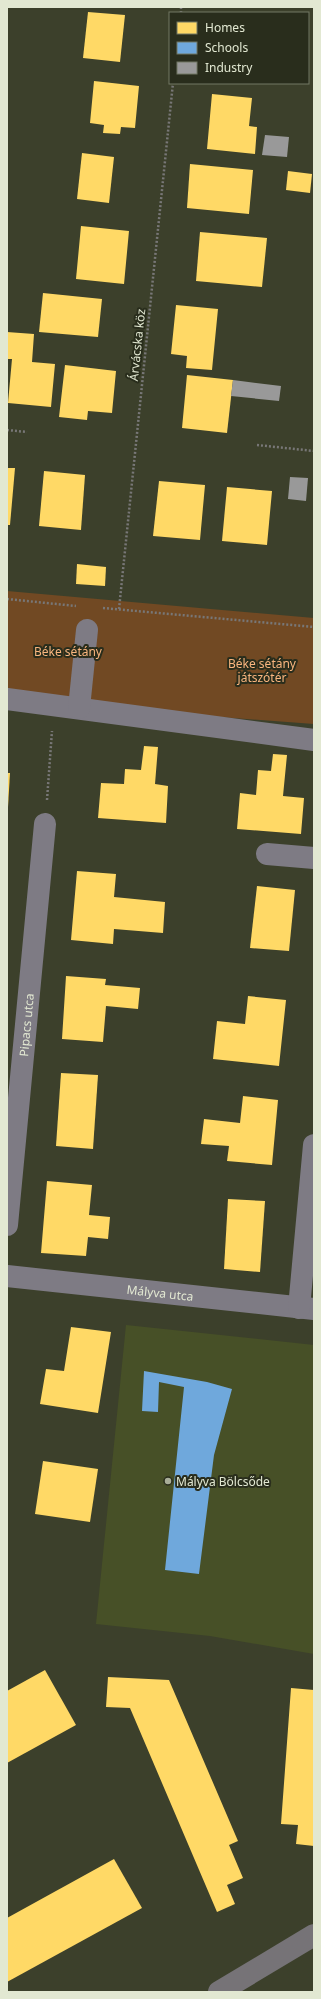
<svg xmlns="http://www.w3.org/2000/svg" width="321" height="1999" viewBox="0 0 321 1999" font-family="'Noto Sans',sans-serif">
	<style>
		.built { fill: #475027 }
		.park { fill: #714923 }
		.homes { fill: #ffd966 }
		.schools { fill: #6fa8dc }
		.industry { fill: #999 }
		.lines { fill: none; stroke-linecap: round; stroke-linejoin: round }
		.path { stroke: #787777; stroke-width: 2.5; stroke-dasharray: 2 2; stroke-linecap: butt }
		.minor { stroke: #7e7b84; stroke-width: 22 }
		.secondary { stroke: #767377; stroke-width: 22 }
		.poi-dot { fill: #a8ad98; stroke: #292d1c; stroke-width: 1.5 }
		.labels { text-anchor: middle; dominant-baseline: central; stroke-width: 4; stroke-linejoin: round; paint-order: stroke }
		.street-label { font-size: 12px; fill: #e2e8d2; stroke: #292d1c }
		.park-label { font-size: 12px; fill: #fab67f; stroke: #292d1c }
		.poi-label { font-size: 12px; fill: #e2e8d2; stroke: #292d1c; text-anchor: start }
	</style>
	<rect width="100%" height="100%" fill="#3c402b"/>
	<path class="built" d="M126 1325 314 1345V1654L210 1636 96 1624Z"/>
	<path class="park" d="M7 591 314 618V724L7 701Z"/>
	<g class="homes">
		<path d="M88 12 125 15 120 62 83 58Z"/>
		<path d="M94 81 139 86 135 128 121 127 120 134 103 133 104 125 90 123Z"/>
		<path d="M212 94 252 98 249 126 257 127 255 154 207 149Z"/>
		<path d="M82 153 114 157 109 203 77 199Z"/>
		<path d="M190 164 253 170 249 214 187 208Z"/>
		<path d="M288 171 312 174 310 193 286 190Z"/>
		<path d="M81 226 129 231 124 284 76 279Z"/>
		<path d="M200 232 267 238 262 287 196 281Z"/>
		<path d="M43 293 102 299 98 337 39 332Z"/>
		<path d="M176 305 218 309 212 370 186 368 187 356 171 354Z"/>
		<path d="M7 332 34 334 32 362 55 364 51 407 8 403 12 359H7Z"/>
		<path d="M65 365 116 371 112 413 88 411 87 420 59 417Z"/>
		<path d="M187 375 233 380 227 433 182 428Z"/>
		<path d="M7 468H15L10 525H7Z"/>
		<path d="M44 471 85 475 81 530 39 526Z"/>
		<path d="M159 481 205 485 200 540 153 536Z"/>
		<path d="M227 487 272 491 267 545 222 541Z"/>
		<path d="M77 564 106 567 105 586 76 584Z"/>
		<path d="M144 746 158 747 155 784 168 786 166 823 98 818 101 783 124 784 125 769 141 770Z"/>
		<path d="M273 754 287 755 283 796 304 798 301 834 237 829 240 793 256 795 258 770 271 771Z"/>
		<path d="M7 773H10L8 807H7Z"/>
		<path d="M77 871 116 874 114 897 165 902 163 933 114 929 113 944 71 940Z"/>
		<path d="M257 886 295 890 289 951 250 948Z"/>
		<path d="M66 976 106 979 105 985 140 988 138 1009 106 1006 103 1042 62 1039Z"/>
		<path d="M248 996 286 1000 279 1066 213 1059 217 1021 245 1024Z"/>
		<path d="M61 1073 98 1075 93 1149 56 1146Z"/>
		<path d="M243 1096 278 1100 272 1165 227 1161 229 1146 201 1144 204 1119 240 1123Z"/>
		<path d="M47 1181 92 1185 89 1215 110 1217 108 1239 88 1237 86 1256 41 1253Z"/>
		<path d="M228 1199 265 1201 260 1272 224 1269Z"/>
		<path d="M71 1327 111 1332 98 1413 40 1404 46 1369 64 1371Z"/>
		<path d="M43 1461 98 1469 90 1522 35 1514Z"/>
		<path d="M45 1670 76 1725 7 1763V1691Z"/>
		<path d="M108 1677 169 1680 238 1841 229 1845 243 1878 227 1885 235 1904 217 1912 130 1708 106 1707Z"/>
		<path d="M291 1688 314 1690V1846L296 1844 298 1825 281 1824Z"/>
		<path d="M114 1859 142 1908 7 1982V1918Z"/>
	</g>
	<path class="schools" d="M144 1371 207 1382 232 1389 214 1455 199 1574 165 1570 184 1387 159 1382 158 1412 142 1411Z"/>
	<g class="industry">
		<path d="M265 135 289 137 287 157 262 155Z"/>
		<path d="M233 380 281 386 279 401 231 396Z"/>
		<path d="M290 477 308 478 306 501 288 499Z"/>
	</g>
	<g class="lines">
		<g class="path">
			<path d="M181 13V7"/>
			<path d="M7 430 27 432"/>
			<path d="M257 445 314 451"/>
			<path d="M7 599 76 606"/>
			<path d="M103 608 314 627"/>
			<path d="M119 609 173 83"/>
			<path d="M47 800 52 731"/>
		</g>
		<g class="minor">
			<path d="M7 699 314 740"/>
			<path d="M79 708 87 630"/>
			<path d="M267 854 314 858"/>
			<path id="s1" d="M7 1225 45 824"/>
			<path id="s2" d="M7 1276 314 1309"/>
			<path d="M299 1308 314 1145"/>
		</g>
		<path class="secondary" d="M219 1992 314 1935"/>
	</g>
	<circle class="poi-dot" cx="168" cy="1481" r="4"/>
	<g class="labels">
		<g class="street-label">
			<text transform="translate(137 345) rotate(-84)">Árvácska köz</text>
			<text stroke="none"><textPath href="#s1" startOffset="201">Pipacs utca</textPath></text>
			<text stroke="none"><textPath href="#s2" startOffset="154">Mályva utca</textPath></text>
		</g>
		<g class="park-label">
			<text x="68" y="651">Béke sétány</text>
			<text x="262" y="663">Béke sétány<tspan x="262" dy="14">játszótér</tspan></text>
		</g>
		<g class="poi-label">
			<text x="176" y="1481">Mályva Bölcsőde</text>
		</g>
	</g>
	<rect width="321" height="1999" fill="none" stroke="#e2e8d2" stroke-width="16"/>
	<rect x="169" y="12" width="140" height="72" fill="#292d1c" stroke="#737865"/>
	<rect x="177" y="22" width="20" height="12" fill="#ffd966" stroke="#737865"/>
	<text x="205" y="32" font-size="12" fill="#e2e8d2">Homes</text>
	<rect x="177" y="42" width="20" height="12" fill="#6fa8dc" stroke="#737865"/>
	<text x="205" y="52" font-size="12" fill="#e2e8d2">Schools</text>
	<rect x="177" y="62" width="20" height="12" fill="#999999" stroke="#737865"/>
	<text x="205" y="72" font-size="12" fill="#e2e8d2">Industry</text>
</svg>
